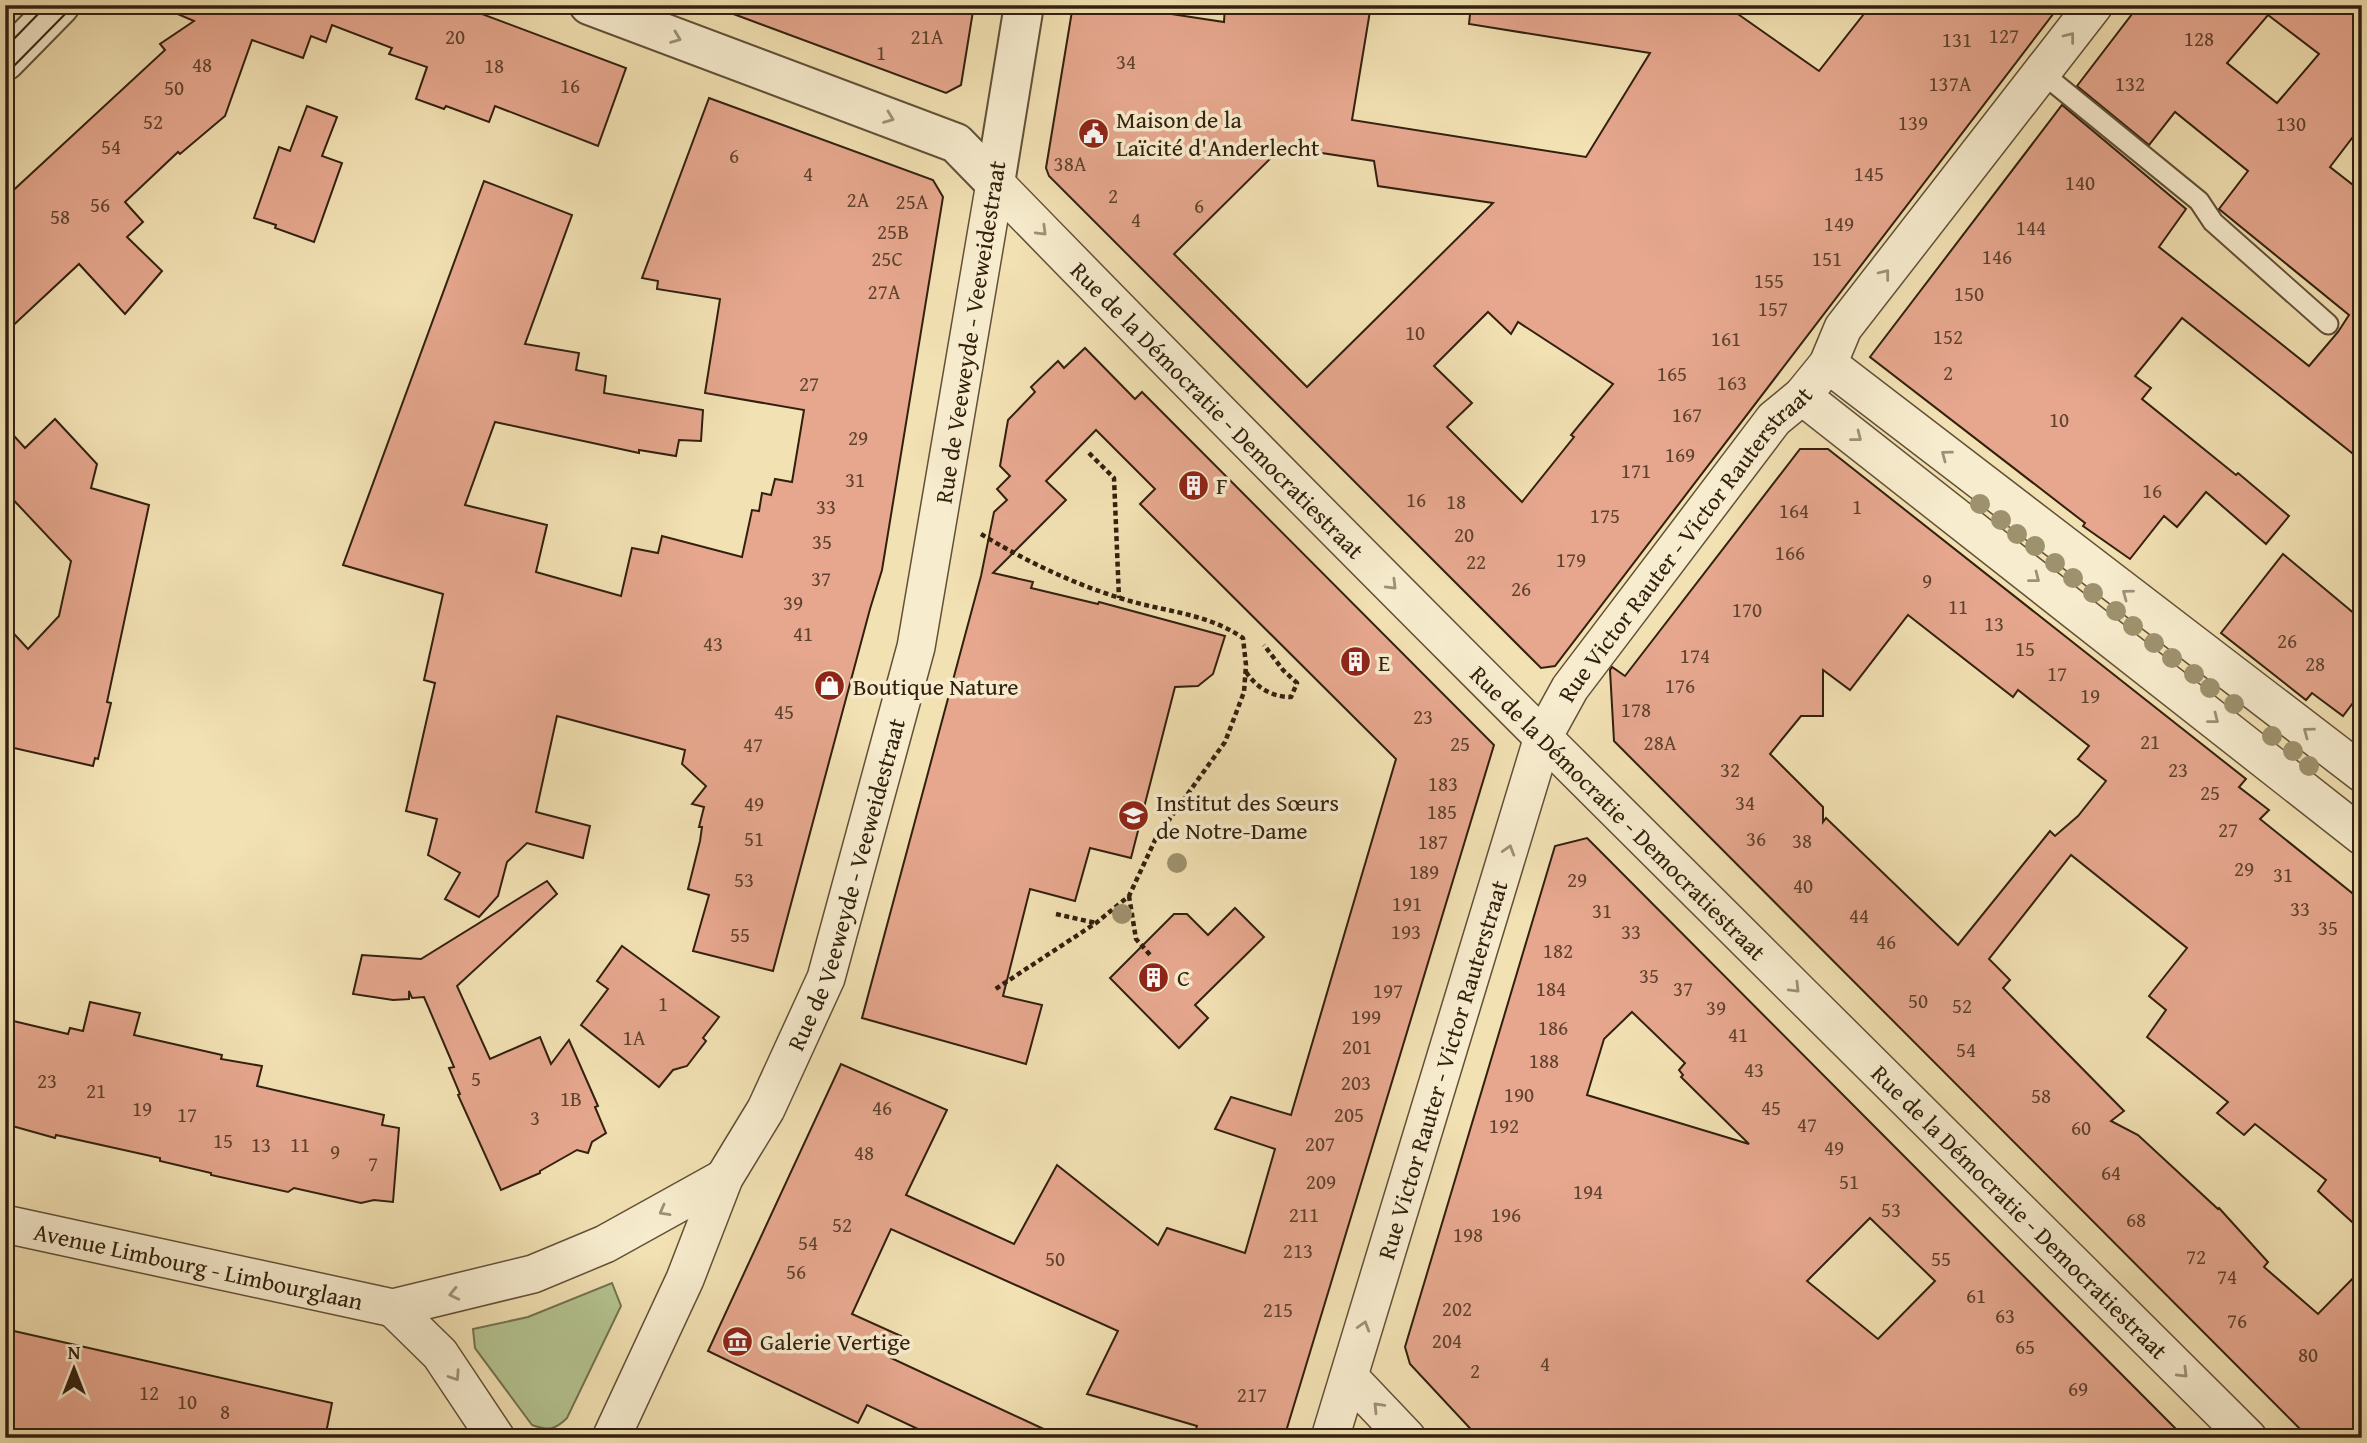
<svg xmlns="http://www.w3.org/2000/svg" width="2367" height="1443" viewBox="0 0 2367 1443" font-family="'Gentium Book Plus',serif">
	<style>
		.green { fill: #b4c491; stroke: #737250; stroke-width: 2 }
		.building { fill: #e6a78e; stroke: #32200e; stroke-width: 2; fill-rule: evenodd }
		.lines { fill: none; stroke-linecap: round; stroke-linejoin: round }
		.service-casing { stroke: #625037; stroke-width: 23 }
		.minor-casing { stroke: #625037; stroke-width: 40 }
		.tertiary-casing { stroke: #625037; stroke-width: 42 }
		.path { stroke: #32200e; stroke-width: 4.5; stroke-dasharray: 5 3.5; stroke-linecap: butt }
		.service { stroke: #f7ecce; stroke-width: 19 }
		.minor { stroke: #f7ecce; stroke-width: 37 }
		.tertiary { stroke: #f7ecce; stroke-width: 38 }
		.tram { stroke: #32200e; stroke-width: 2 }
		.tree { fill: #9e926e }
		.oneway { stroke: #9e9078 }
		.labels { text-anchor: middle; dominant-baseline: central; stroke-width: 7; stroke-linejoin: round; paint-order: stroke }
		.number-label { font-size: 21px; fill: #5f422e }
		.poi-label { font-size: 24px; fill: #32200e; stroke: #f7ecce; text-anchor: start }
		.street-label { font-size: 24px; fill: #32200e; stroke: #f7ecce }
	</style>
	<rect width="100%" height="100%" fill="#f2e1b3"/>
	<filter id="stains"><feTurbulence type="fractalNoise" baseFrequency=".00286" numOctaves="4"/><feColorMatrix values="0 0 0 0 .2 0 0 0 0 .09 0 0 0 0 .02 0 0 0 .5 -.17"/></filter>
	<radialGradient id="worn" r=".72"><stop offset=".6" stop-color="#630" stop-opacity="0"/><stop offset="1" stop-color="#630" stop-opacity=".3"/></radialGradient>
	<path class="green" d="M612 1283 621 1306 567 1418C555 1430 548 1431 532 1425L475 1348 473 1329 528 1317Z"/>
	<g class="building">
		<path d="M169 5H458L626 68 598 146 495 106 489 122 446 106 444 109 416 99 427 67 389 54 392 48 332 25 326 42 311 36 303 58 252 40 225 116 180 154 178 152 125 202 143 222 127 237 162 271 125 314 79 264 5 333V198L165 50 160 44 194 21 168 10Z"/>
		<path d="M720 5H974L961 85 946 93 720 9Z"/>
		<path d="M1073 5H1138V9L1224 22 1225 5H1371L1352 120 1586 157 1650 53 1469 24 1471 5H1725L1819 71 1871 5H2060L1555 666 1541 668 1049 176 1046 168ZM1282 147 1374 161 1378 186 1493 203 1307 387 1174 254ZM1488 312 1511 334 1518 322 1613 384 1571 435 1574 437 1522 502 1447 427 1472 403 1434 366Z"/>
		<path d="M2139 5H2362V125L2330 167 2362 192V461L2182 318 2135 376 2151 388 2142 399 2236 475 2238 473 2289 516 2266 544 2206 492 2177 527 2164 516 2130 559 2083 526 2085 523 1870 357 2062 105 2186 209 2159 247 2309 366 2338 332 2349 315 2219 209 2248 171 2175 112 2149 145 2077 86ZM2268 15 2319 54 2277 103 2227 63Z"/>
		<path d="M709 98 933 180 943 197 882 570 870 609 773 971 693 951 709 895 688 889 700 841 702 827H699L704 807 692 804 706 786 682 764 685 750 557 716 536 812 590 826 583 858 527 843 507 862 498 896 479 917 445 899 460 873 428 855 437 819 406 811 435 683 424 680 443 594 343 565 484 181 572 215 525 344 579 353 576 370 606 376 604 393 703 410 701 441 679 440 676 456 639 450V453L495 422 465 505 547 525 536 572 621 596 632 548 658 553 662 536 742 557 752 510 759 511 762 493 771 495 775 479 792 482 804 410 705 393 720 299 657 289 658 281 642 278Z"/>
		<path d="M307 106 337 117 322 156 342 163 314 242 275 228 276 225 254 218 279 147 290 151Z"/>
		<path d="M1085 348 1135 399 1142 392 1494 745 1284 1438H1193L1197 1426 1087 1394 1118 1331 891 1229 852 1314 901 1336 891 1358 1063 1438H937L867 1405 858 1423 708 1351 841 1064 947 1110 906 1195 937 1209 1014 1244 1057 1165 1158 1245 1167 1228 1245 1253 1275 1149 1215 1129 1231 1097 1291 1115 1396 759 1140 504 1155 489 1096 430 1046 481 1066 500 993 573 1033 582 1031 588 1098 604 1099 602 1225 636 1213 674 1198 686 1175 687 1131 858 1090 848 1075 901 1030 889 1003 996 1042 1005 1026 1064 862 1018 981 576 994 512 1007 500 997 489 1010 476 1000 466 1008 420 1035 392 1031 387 1058 361 1064 368Z"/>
		<path d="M55 419 97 464 91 488 149 505 107 702 111 703 98 759 95 758 93 766 5 746V624L28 649 59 616 71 561 5 491V426L25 448Z"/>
		<path d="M1800 449H1828L2246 779 2239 787 2269 810 2260 819 2362 901V1231L2318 1191 2326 1180 2255 1124 2244 1135 2217 1113 2228 1102 2147 1037 2166 1010 2149 996 2187 948 2071 855 1989 959 2010 980 2003 988 2124 1111 2111 1121 2138 1135 2218 1209 2219 1208 2268 1262 2264 1267 2318 1314 2362 1269V1438H2309L1614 741 1610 670 1612 667 1625 676ZM1908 615 2013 697 2018 690 2089 746 2078 759 2106 781 2078 816 2055 836 2050 831 1958 945 1826 818 1823 822V807L1770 754 1801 716H1823V670L1850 690Z"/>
		<path d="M2283 554 2362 620V691L2343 716 2312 693 2306 700 2221 633Z"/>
		<path d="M1587 838 1877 1129 2185 1438H1479L1410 1364 1405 1347 1555 846ZM1632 1012 1685 1063 1679 1070 1683 1075 1681 1077 1749 1144 1587 1095 1604 1039ZM1870 1218 1935 1281 1878 1339 1807 1281Z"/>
		<path d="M547 881 557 894 457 986 490 1059 540 1037 551 1064 569 1040 598 1106 595 1107 606 1133 592 1142 588 1153 577 1150 540 1171V1173L501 1190 458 1095 460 1094 449 1068 454 1067 424 997 412 998 409 991V999L393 1000 353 994 362 955 421 959Z"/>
		<path d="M1235 908 1264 937 1195 1005 1208 1018 1179 1048 1110 978 1174 914H1187L1208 935Z"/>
		<path d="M622 946 719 1017 703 1038 706 1041 687 1066 673 1070 659 1087 581 1025 608 989 597 981Z"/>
		<path d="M90 1002 140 1013 134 1035 222 1055 221 1059 262 1066 257 1086 384 1115 382 1125 399 1128 393 1202 374 1200 361 1203 294 1188 288 1192 211 1175V1173L160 1161V1158L56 1135 55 1138 5 1124V1019L68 1034 70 1028 83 1031Z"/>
		<path d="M5 1329 332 1403 325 1438H5Z"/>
	</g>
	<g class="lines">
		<defs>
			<path id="service" d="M2042 73 2199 201 2213 222 2328 324"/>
			<g id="minor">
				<path id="s1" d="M995 183C1407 607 1829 1021 2248 1438"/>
				<path d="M1828 364 2362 773"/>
				<path d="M1802 396 2362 836"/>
				<path id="s2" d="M5 1224 393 1308 533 1274 605 1244 724 1178"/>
				<path d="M393 1308 440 1354 496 1438"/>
				<path d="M1349 1377 1407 1438"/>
				<path id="s3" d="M611 1438 685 1279 724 1178 766 1109 826 978 916 647 995 183"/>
				<path id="s4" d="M1330 1438 1543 737 1570 688 1774 419 1802 396 1828 364 1843 328 2094 5"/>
			</g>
			<g id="tertiary">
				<path d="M589 5 956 143 995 183"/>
				<path d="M5 61 60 5"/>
				<path d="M995 183 1024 5"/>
			</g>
		</defs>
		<use href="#service" class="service-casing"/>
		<use href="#minor" class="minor-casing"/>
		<use href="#tertiary" class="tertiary-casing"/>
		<g class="path">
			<path d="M1089 453 1114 478 1119 598"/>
			<path d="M981 534C1024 560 1071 583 1120 598 1163 612 1205 612 1243 638L1246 665 1244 692 1225 742 1156 838 1129 896 1096 923 994 990"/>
			<path d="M1246 672C1257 688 1272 697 1291 697L1297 683 1283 670 1264 645"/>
			<path d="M1129 896 1136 939 1152 957"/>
			<path d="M1056 914 1096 923"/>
		</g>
		<use href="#service" class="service"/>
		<use href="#minor" class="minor"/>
		<use href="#tertiary" class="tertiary"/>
		<g class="tram">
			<path d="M5 48 47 5"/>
			<path d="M5 75 74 5"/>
		</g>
	</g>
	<g class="tree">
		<circle cx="1980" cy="504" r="10"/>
		<circle cx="2001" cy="520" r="10"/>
		<circle cx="2017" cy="534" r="10"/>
		<circle cx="2035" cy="546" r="10"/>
		<circle cx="2055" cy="563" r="10"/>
		<circle cx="2073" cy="578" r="10"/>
		<circle cx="2093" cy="593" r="10"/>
		<circle cx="2116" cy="611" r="10"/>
		<circle cx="2133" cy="626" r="10"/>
		<circle cx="2154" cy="643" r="10"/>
		<circle cx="2172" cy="658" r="10"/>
		<circle cx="2194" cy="674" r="10"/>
		<circle cx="2210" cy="688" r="10"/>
		<circle cx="2234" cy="704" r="10"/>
		<circle cx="2272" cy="736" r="10"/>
		<circle cx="2293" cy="751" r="10"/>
		<circle cx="2309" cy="766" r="10"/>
		<circle cx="1177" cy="863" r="10"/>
		<circle cx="1122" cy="914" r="10"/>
	</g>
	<defs><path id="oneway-chevron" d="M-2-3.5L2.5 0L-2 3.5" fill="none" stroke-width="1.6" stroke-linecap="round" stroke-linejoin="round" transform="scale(1.75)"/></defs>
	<g class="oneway">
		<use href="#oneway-chevron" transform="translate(2070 37) rotate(-52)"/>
		<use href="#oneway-chevron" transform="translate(676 38) rotate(21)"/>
		<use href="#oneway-chevron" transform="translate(889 118) rotate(21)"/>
		<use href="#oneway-chevron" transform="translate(1042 231) rotate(45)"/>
		<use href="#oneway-chevron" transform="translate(1885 274) rotate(-52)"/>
		<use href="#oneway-chevron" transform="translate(1857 437) rotate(38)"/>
		<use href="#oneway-chevron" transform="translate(1946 455) rotate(-143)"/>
		<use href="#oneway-chevron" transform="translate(2035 578) rotate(38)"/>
		<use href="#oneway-chevron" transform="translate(1392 585) rotate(45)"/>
		<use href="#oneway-chevron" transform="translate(2127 594) rotate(-143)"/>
		<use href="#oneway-chevron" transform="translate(2214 719) rotate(38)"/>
		<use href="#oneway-chevron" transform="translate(2308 732) rotate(-143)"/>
		<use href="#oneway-chevron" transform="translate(1509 850) rotate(-73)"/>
		<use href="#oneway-chevron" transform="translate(1795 988) rotate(45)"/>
		<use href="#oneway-chevron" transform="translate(664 1211) rotate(151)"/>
		<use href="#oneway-chevron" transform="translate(454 1294) rotate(167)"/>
		<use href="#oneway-chevron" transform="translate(1364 1326) rotate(-73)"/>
		<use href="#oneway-chevron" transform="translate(2183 1373) rotate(45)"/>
		<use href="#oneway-chevron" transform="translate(455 1376) rotate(56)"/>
		<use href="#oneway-chevron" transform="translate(1378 1407) rotate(-134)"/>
	</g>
	<defs>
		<symbol id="civic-disc" viewBox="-11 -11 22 22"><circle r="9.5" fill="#8f2418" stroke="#f7ecce"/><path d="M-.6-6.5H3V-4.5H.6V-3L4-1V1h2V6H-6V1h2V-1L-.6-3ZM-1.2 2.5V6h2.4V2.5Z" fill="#fff"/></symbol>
		<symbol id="building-disc" viewBox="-11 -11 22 22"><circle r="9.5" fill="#8f2418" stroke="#f7ecce"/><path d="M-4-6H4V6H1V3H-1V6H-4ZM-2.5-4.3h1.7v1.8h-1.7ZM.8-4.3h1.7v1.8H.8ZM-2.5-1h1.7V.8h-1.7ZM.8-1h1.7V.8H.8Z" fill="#fff"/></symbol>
		<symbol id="shop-disc" viewBox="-11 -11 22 22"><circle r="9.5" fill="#8f2418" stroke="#f7ecce"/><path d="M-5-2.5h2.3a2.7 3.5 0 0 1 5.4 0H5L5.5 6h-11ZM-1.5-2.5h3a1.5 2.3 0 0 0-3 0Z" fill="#fff"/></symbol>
		<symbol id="university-disc" viewBox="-11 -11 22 22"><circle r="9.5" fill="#8f2418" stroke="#f7ecce"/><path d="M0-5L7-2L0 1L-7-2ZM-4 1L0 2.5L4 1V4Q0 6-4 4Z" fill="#fff"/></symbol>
		<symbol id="museum-disc" viewBox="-11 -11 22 22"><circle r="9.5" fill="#8f2418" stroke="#f7ecce"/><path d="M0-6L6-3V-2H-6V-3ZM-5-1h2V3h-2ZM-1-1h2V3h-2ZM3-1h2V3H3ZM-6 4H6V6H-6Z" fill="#fff"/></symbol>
	</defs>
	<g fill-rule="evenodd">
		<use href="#civic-disc" x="1076" y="116" width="35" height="35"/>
		<use href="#building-disc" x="1176" y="468" width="35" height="35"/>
		<use href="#building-disc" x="1338" y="644" width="35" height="35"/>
		<use href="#shop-disc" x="812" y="668" width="35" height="35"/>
		<use href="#university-disc" x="1116" y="798" width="35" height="35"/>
		<use href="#building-disc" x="1136" y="960" width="35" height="35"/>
		<use href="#museum-disc" x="720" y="1324" width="35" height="35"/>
	</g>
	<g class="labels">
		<g class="number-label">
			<text x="2004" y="35">127</text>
			<text x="455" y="36">20</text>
			<text x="927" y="36">21A</text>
			<text x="2199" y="38">128</text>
			<text x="1957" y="39">131</text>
			<text x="881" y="52">1</text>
			<text x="1126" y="61">34</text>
			<text x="202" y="64">48</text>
			<text x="494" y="65">18</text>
			<text x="1950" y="83">137A</text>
			<text x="2130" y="83">132</text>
			<text x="570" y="85">16</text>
			<text x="174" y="87">50</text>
			<text x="153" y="121">52</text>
			<text x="1913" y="122">139</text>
			<text x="2291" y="123">130</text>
			<text x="111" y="146">54</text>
			<text x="734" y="155">6</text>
			<text x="1070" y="163">38A</text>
			<text x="808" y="173">4</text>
			<text x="1869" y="173">145</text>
			<text x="2080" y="182">140</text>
			<text x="1113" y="195">2</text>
			<text x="858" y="199">2A</text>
			<text x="912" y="201">25A</text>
			<text x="100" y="204">56</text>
			<text x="1199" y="205">6</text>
			<text x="60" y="216">58</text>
			<text x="1136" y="219">4</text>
			<text x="1839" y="223">149</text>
			<text x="2031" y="227">144</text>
			<text x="893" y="231">25B</text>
			<text x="1997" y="256">146</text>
			<text x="887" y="258">25C</text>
			<text x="1827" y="258">151</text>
			<text x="1769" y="280">155</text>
			<text x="884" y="291">27A</text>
			<text x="1969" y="293">150</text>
			<text x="1773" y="308">157</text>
			<text x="1415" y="332">10</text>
			<text x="1948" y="336">152</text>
			<text x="1726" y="338">161</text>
			<text x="1948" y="372">2</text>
			<text x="1672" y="373">165</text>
			<text x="1732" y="382">163</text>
			<text x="809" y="383">27</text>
			<text x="1687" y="414">167</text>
			<text x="2059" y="419">10</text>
			<text x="858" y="437">29</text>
			<text x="1680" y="454">169</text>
			<text x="1636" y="470">171</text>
			<text x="855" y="479">31</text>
			<text x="2152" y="490">16</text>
			<text x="1416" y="499">16</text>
			<text x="1456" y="501">18</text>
			<text x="826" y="506">33</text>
			<text x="1857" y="506">1</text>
			<text x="1794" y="510">164</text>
			<text x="1605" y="515">175</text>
			<text x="1464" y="534">20</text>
			<text x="822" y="541">35</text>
			<text x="1790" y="552">166</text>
			<text x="1571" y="559">179</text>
			<text x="1476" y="561">22</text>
			<text x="821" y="578">37</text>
			<text x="1927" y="580">9</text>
			<text x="1521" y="588">26</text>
			<text x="793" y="602">39</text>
			<text x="1958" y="606">11</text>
			<text x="1747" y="609">170</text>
			<text x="1994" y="623">13</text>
			<text x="803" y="633">41</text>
			<text x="2287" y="640">26</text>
			<text x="713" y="643">43</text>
			<text x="2025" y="648">15</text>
			<text x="1695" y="655">174</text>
			<text x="2315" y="663">28</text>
			<text x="2057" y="673">17</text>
			<text x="1680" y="685">176</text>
			<text x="2090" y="695">19</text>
			<text x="1636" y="709">178</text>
			<text x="784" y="711">45</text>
			<text x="1423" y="716">23</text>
			<text x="2150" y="741">21</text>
			<text x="1660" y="742">28A</text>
			<text x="1460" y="743">25</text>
			<text x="753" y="744">47</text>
			<text x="1730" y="769">32</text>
			<text x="2178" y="769">23</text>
			<text x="1443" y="783">183</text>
			<text x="2210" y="792">25</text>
			<text x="1745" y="802">34</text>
			<text x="754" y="803">49</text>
			<text x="1442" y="811">185</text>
			<text x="2228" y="829">27</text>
			<text x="754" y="838">51</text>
			<text x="1756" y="838">36</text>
			<text x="1802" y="840">38</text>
			<text x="1433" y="841">187</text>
			<text x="2244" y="868">29</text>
			<text x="1424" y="871">189</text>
			<text x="2283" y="874">31</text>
			<text x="744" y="879">53</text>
			<text x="1577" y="879">29</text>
			<text x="1803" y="885">40</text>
			<text x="1407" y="903">191</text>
			<text x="2300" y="908">33</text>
			<text x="1602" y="910">31</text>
			<text x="1859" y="915">44</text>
			<text x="2328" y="927">35</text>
			<text x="1406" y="931">193</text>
			<text x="1631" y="931">33</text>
			<text x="740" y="934">55</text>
			<text x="1886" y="941">46</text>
			<text x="1558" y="950">182</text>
			<text x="1649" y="975">35</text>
			<text x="1551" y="988">184</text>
			<text x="1683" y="988">37</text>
			<text x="1388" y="990">197</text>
			<text x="1918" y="1000">50</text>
			<text x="663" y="1003">1</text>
			<text x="1962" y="1005">52</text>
			<text x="1716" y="1007">39</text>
			<text x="1366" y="1016">199</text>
			<text x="1553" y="1027">186</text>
			<text x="1738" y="1034">41</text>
			<text x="634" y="1037">1A</text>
			<text x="1357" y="1046">201</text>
			<text x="1966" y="1049">54</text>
			<text x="1544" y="1060">188</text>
			<text x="1754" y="1069">43</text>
			<text x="476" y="1078">5</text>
			<text x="47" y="1080">23</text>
			<text x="1356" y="1082">203</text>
			<text x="96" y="1090">21</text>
			<text x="1519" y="1094">190</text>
			<text x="2041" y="1095">58</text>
			<text x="571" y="1098">1B</text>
			<text x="882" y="1107">46</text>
			<text x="1771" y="1107">45</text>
			<text x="142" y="1108">19</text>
			<text x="187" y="1114">17</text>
			<text x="1349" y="1114">205</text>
			<text x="535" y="1117">3</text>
			<text x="1807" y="1124">47</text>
			<text x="1504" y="1125">192</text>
			<text x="2081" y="1127">60</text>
			<text x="223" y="1140">15</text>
			<text x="1320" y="1143">207</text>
			<text x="261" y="1144">13</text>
			<text x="300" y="1144">11</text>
			<text x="1834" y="1147">49</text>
			<text x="335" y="1151">9</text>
			<text x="864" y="1152">48</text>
			<text x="373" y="1163">7</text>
			<text x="2111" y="1172">64</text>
			<text x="1321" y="1181">209</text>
			<text x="1849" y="1181">51</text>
			<text x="1588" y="1191">194</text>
			<text x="1891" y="1209">53</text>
			<text x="1304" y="1214">211</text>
			<text x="1506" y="1214">196</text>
			<text x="2136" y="1219">68</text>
			<text x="842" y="1224">52</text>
			<text x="1468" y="1234">198</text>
			<text x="808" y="1242">54</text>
			<text x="1298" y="1250">213</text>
			<text x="2196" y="1256">72</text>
			<text x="1055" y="1258">50</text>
			<text x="1941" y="1258">55</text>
			<text x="796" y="1271">56</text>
			<text x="2227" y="1276">74</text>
			<text x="1976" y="1295">61</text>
			<text x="1457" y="1308">202</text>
			<text x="1278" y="1309">215</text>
			<text x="2005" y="1315">63</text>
			<text x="2237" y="1320">76</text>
			<text x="1447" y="1340">204</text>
			<text x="2025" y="1346">65</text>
			<text x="2308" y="1354">80</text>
			<text x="1545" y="1363">4</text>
			<text x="1475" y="1370">2</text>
			<text x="2078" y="1388">69</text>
			<text x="149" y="1392">12</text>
			<text x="1252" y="1394">217</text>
			<text x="187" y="1401">10</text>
			<text x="225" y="1411">8</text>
		</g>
		<g class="poi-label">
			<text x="1116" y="119">Maison de la<tspan x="1116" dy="28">Laïcité d'Anderlecht</tspan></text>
			<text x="1216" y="485">F</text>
			<text x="1378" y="662">E</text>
			<text x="853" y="686">Boutique Nature</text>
			<text x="1156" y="802">Institut des Sœurs<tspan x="1156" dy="28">de Notre-Dame</tspan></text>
			<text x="1177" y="977">C</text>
			<text x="760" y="1341">Galerie Vertige</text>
		</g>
		<g class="street-label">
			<text transform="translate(970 332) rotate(-81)">Rue de Veeweyde - Veeweidestraat</text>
			<text stroke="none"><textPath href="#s1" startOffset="318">Rue de la Démocratie - Democratiestraat</textPath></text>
			<text stroke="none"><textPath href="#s4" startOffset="973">Rue Victor Rauter - Victor Rauterstraat</textPath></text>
			<text stroke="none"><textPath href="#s1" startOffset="886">Rue de la Démocratie - Democratiestraat</textPath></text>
			<text stroke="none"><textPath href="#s3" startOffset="604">Rue de Veeweyde - Veeweidestraat</textPath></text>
			<text stroke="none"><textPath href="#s4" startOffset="385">Rue Victor Rauter - Victor Rauterstraat</textPath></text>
			<text stroke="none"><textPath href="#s1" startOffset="1452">Rue de la Démocratie - Democratiestraat</textPath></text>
			<text stroke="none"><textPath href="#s2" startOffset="198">Avenue Limbourg - Limbourglaan</textPath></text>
		</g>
	</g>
	<rect width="2367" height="1443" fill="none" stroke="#f2e1b3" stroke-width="28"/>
	<rect x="7" y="7" width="2353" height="1429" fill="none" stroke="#32200e" stroke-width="3.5"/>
	<rect x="14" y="14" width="2339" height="1415" fill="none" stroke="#32200e" stroke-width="2"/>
	<g transform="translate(74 1369)" stroke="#f7ecce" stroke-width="5" paint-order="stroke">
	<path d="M0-5L12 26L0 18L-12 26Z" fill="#32200e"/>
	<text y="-10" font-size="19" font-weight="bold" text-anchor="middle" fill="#32200e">N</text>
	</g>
	<rect width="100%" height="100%" filter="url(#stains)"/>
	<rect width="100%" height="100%" fill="url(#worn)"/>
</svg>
